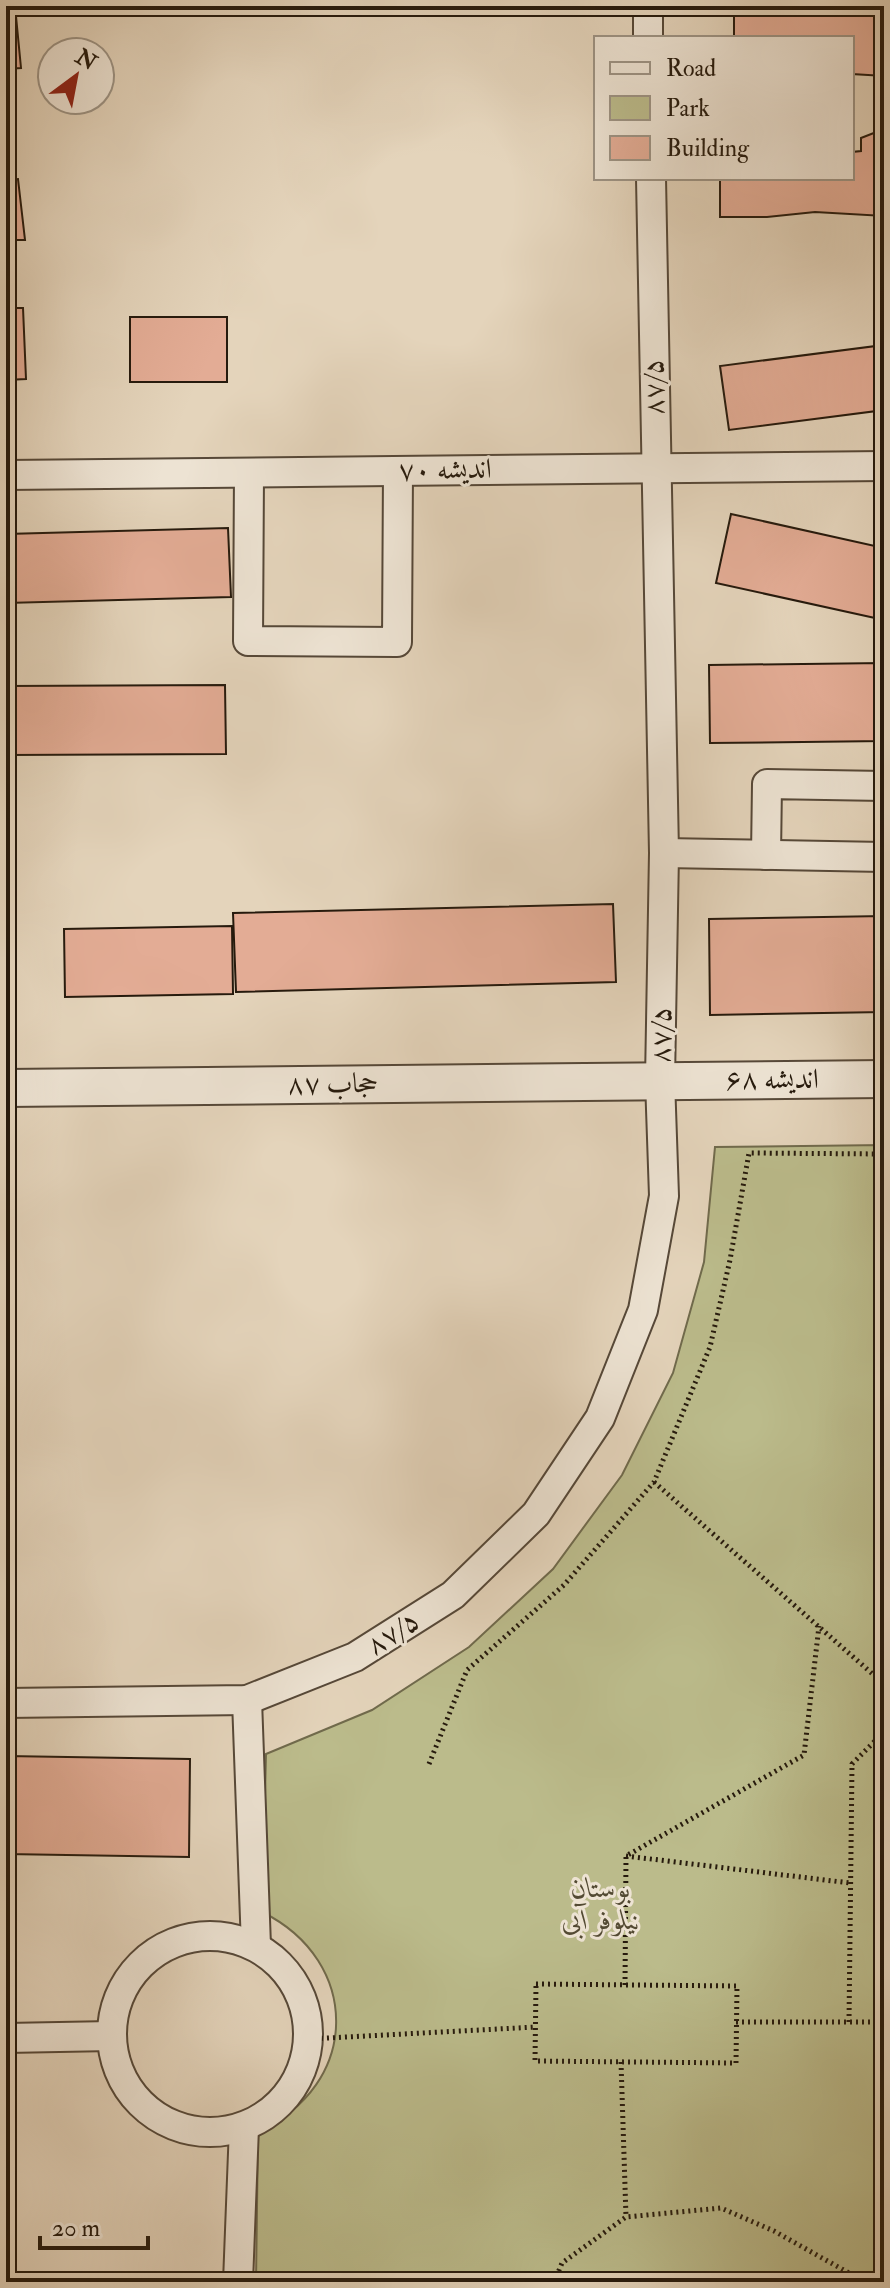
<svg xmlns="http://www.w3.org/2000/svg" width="890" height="2288" viewBox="0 0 890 2288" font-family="'IM FELL Double Pica',Amiri,serif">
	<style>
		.green { fill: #bbbb8b; stroke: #706a4c; stroke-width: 2 }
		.building { fill: #e3ac95; stroke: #261a0d; stroke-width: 2 }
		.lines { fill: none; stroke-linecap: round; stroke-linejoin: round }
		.minor-casing { stroke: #564838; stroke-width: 32 }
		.tertiary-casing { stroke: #564838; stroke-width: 40 }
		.path { stroke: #261a0d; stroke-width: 5; stroke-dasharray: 2 4; stroke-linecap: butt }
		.minor { stroke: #ede3d3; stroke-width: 28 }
		.tertiary { stroke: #ede3d3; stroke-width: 36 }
		.labels { text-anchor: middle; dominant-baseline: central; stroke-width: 6; stroke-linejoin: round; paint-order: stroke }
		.street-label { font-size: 28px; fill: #261a0d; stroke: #ede3d3 }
		.park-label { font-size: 28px; font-style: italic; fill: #534a33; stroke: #ede3d3 }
	</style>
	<rect width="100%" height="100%" fill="#e4d4bb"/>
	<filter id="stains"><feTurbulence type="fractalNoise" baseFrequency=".0025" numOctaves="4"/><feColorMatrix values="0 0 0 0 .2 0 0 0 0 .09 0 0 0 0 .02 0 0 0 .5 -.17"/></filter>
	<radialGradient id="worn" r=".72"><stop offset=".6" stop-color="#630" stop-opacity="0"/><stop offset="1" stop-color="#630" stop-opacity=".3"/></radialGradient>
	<path class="green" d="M884 1145V2282H256L258 2131C361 2086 362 1961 262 1912L266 1754 372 1710 469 1647 553 1569 622 1475 673 1373 704 1262 715 1147Z"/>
	<g class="building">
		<path d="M6 6H15L21 68 6 69Z"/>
		<path d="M734 6H785V11L831 13 876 11V6H884V76L852 74V38H734Z"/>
		<path d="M884 129V216L815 212 767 217H720V178H852V152L861 151V138Z"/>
		<path d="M18 179 25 240H6V180Z"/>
		<path d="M6 308H23L26 379 6 380Z"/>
		<rect x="130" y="317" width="97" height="65"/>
		<path d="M884 345V410L729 430 720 366Z"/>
		<path d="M731 514 884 548V620L716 583Z"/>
		<path d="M228 528 231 597 6 603V534Z"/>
		<path d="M884 663V741L710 743 709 665Z"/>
		<path d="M225 685 226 754 6 755V686Z"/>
		<path d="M613 904 616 982 236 992 233 913Z"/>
		<path d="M884 916V1012L710 1015 709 919Z"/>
		<path d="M232 926 233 994 65 997 64 929Z"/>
		<path d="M6 1756 190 1759 189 1857 6 1854Z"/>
	</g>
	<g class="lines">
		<defs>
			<g id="minor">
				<path d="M648 6V38"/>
				<path d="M249 473 248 641 397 642 398 471"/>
				<path d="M6 475 884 466"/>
				<path d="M664 853 884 857"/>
				<path d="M766 855 767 784 884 786"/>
				<path d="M247 1700 256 1946"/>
				<path d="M6 1703 247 1700 355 1657 453 1595 536 1514 600 1418 643 1310 664 1196 660 1080 664 853 651 178"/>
				<circle cx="210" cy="2034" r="98"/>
				<path d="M6 2038 112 2036"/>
				<path d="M238 2282 244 2127"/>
			</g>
			<path id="tertiary" d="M6 1088 884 1079"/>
		</defs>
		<use href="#minor" class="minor-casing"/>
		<use href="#tertiary" class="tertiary-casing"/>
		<g class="path">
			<path d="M654 1482 884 1684"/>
			<path d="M429 1764 467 1670 564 1585 654 1482 710 1347 730 1260 749 1153 884 1154"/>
			<path d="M626 1856 850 1883"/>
			<path d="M536 1984 737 1986 736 2063 535 2061Z"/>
			<path d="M625 1985 626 1856 804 1755 819 1626"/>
			<path d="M736 2022H884"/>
			<path d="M849 2022 852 1764 884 1732"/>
			<path d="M309 2039 536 2027"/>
			<path d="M621 2062 626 2217"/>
			<path d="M554 2282 562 2263 626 2217 721 2208 774 2231 865 2282"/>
		</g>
		<use href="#minor" class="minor"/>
		<use href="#tertiary" class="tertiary"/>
	</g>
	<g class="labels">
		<g class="street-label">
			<text transform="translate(654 387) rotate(-91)">۸۷/۵</text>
			<text transform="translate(445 470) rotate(-1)">اندیشه ۷۰</text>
			<text transform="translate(661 1035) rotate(-89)">۸۷/۵</text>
			<text x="772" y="1079">اندیشه ۶۸</text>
			<text transform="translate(333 1084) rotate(-1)">حجاب ۸۷</text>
			<text transform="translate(393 1633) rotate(-33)">۸۷/۵</text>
		</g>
		<g class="park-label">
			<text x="601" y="1888">بوستان<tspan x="601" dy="32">نیلوفر آبی</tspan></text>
		</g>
	</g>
	<rect width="890" height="2288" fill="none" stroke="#e4d4bb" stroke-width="32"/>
	<rect x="8" y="8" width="874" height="2272" fill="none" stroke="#261a0d" stroke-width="4"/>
	<rect x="16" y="16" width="858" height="2256" fill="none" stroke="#261a0d" stroke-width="2"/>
	<rect x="594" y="36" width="260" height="144" fill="#ede3d3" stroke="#9d9384" stroke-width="2"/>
	<rect x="610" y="62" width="40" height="12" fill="#ede3d3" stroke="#9d9384" stroke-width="2"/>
	<text x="666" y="76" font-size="24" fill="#261a0d">Road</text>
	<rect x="610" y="96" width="40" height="24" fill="#bbbb8b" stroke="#9d9384" stroke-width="2"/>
	<text x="666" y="116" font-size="24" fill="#261a0d">Park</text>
	<rect x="610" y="136" width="40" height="24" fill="#e3ac95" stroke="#9d9384" stroke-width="2"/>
	<text x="666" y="156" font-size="24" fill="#261a0d">Building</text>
	<g transform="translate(76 76) rotate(32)"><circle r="38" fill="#ede3d3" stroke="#9d9384" stroke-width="2"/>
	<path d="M0-6L14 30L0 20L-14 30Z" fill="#8f2418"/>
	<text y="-12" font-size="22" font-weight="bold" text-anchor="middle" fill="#261a0d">N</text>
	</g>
	<path d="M40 2236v12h108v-12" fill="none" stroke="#261a0d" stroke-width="4"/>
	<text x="52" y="2236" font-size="24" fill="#261a0d" stroke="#ede3d3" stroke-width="6" paint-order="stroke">20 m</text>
	<rect width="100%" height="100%" filter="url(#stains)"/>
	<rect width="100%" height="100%" fill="url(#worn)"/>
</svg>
